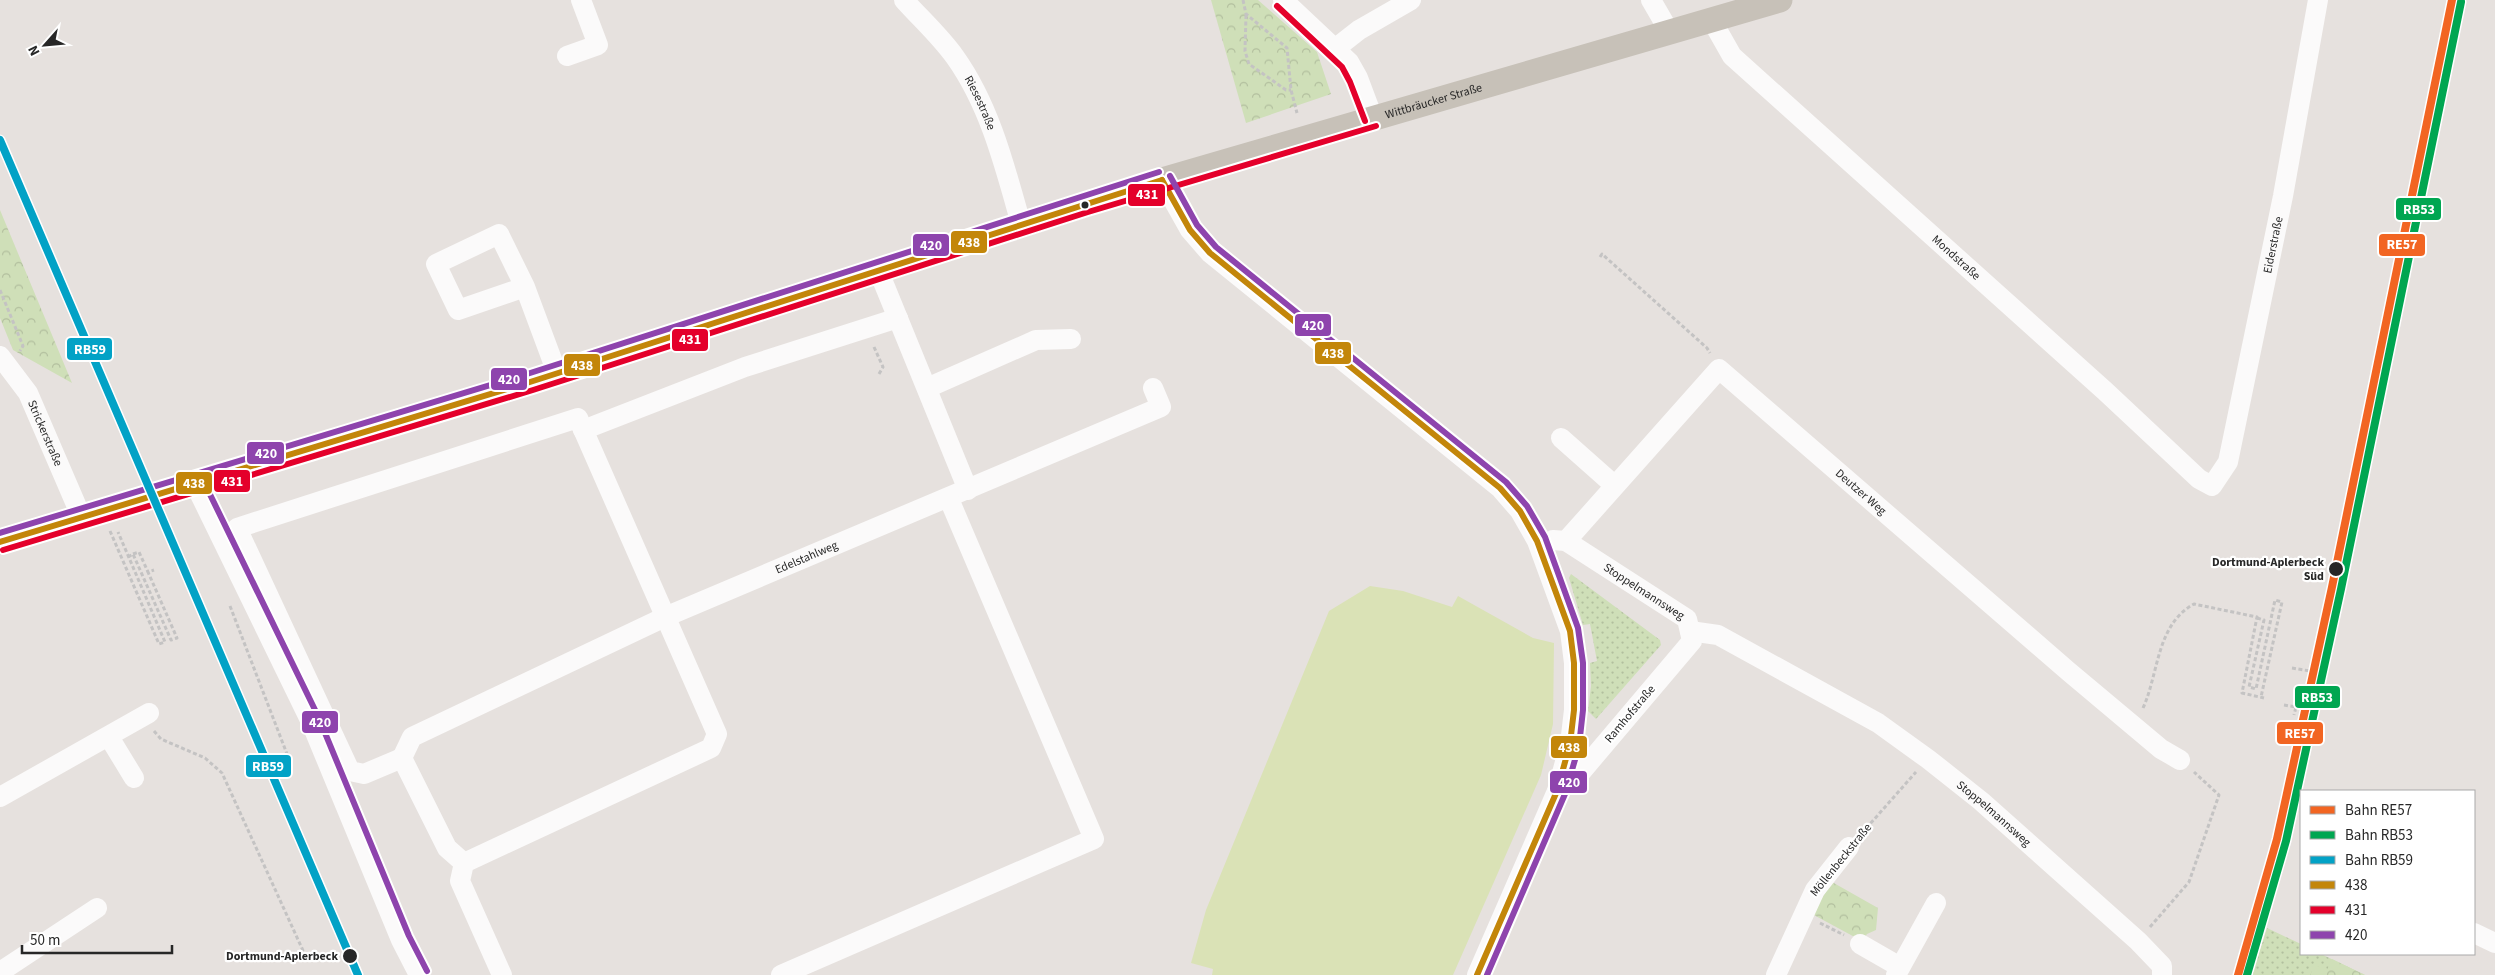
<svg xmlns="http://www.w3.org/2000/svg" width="2495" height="975" viewBox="0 0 2495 975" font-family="'Source Sans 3',sans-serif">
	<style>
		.grass { fill: url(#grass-dots) }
		.park { fill: url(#park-crowns) }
		.pitch { fill: #dae2b6 }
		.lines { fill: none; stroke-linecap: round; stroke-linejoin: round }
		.path { stroke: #c4c3c3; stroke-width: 3; stroke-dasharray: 4 2.5; stroke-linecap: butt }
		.minor { stroke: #fbfafa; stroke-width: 20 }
		.major { stroke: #c7c1b8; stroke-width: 25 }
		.bus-1-casing { stroke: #fff; stroke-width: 10 }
		.bus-2-casing { stroke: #fff; stroke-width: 10 }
		.bus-3-casing { stroke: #fff; stroke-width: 10 }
		.bus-1 { stroke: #c3860a; stroke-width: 6 }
		.bus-2 { stroke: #e4002b; stroke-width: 6 }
		.bus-3 { stroke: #8e44ad; stroke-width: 6 }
		.rail-1-casing { stroke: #fff; stroke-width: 11 }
		.rail-2-casing { stroke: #fff; stroke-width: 11 }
		.rail-3-casing { stroke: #fff; stroke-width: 11 }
		.rail-1 { stroke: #f26522; stroke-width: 8 }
		.rail-2 { stroke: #00a651; stroke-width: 8 }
		.rail-3 { stroke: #02a2c6; stroke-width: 8 }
		.bus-dot { fill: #272727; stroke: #fff; stroke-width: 2 }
		.labels { text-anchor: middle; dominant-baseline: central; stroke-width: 4.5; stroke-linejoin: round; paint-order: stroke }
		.street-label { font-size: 12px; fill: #272727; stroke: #fff }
		.stop-label { font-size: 12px; font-weight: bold; fill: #272727; stroke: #fff; text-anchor: end }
		.line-badge { stroke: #fff; stroke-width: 2 }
		.badge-label { font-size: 14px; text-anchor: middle; font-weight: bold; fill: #fff }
	</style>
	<defs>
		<pattern id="grass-dots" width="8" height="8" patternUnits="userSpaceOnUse" patternTransform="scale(1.25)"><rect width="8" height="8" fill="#cfdfb8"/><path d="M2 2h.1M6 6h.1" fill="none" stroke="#b2bf9e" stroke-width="1.8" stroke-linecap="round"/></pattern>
		<pattern id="park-crowns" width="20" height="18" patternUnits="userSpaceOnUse" patternTransform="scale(1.25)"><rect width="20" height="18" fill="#cfdfb8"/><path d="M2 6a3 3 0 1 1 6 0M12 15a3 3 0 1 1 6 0" fill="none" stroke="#b2bf9e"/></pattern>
	</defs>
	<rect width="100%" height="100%" fill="#e6e1de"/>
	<g class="grass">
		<path d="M1571 574 1660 640 1661 645 1596 719 1588 711 1591 686 1590 663 1597 661 1590 624 1583 625 1569 578Z"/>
		<path d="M2267 928 2301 944V954H2321L2365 975H2252Z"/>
	</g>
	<g class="park">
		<path d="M1211 0H1258L1317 52 1331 94 1246 123Z"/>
		<path d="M0 210 72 383 13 350 0 318Z"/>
		<path d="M1832 882 1878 908 1876 930 1867 934 1862 941 1812 914Z"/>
		<path d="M2332 959 2365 975H2310L2315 965 2327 970Z"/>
	</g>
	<path class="pitch" d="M1370 586 1403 591 1452 607 1458 596 1533 638 1554 643 1553 724 1541 775 1453 975H1212L1213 969 1191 963 1206 910 1329 611Z"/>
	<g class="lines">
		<g class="path">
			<path d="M1243 0 1246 14 1287 48 1291 90 1297 113"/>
			<path d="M1246 15 1245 51 1249 64 1286 90H1291"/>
			<path d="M1600 257 1602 254 1707 348 1710 353"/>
			<path d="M0 290 23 346 20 351"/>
			<path d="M874 347 883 367 879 374"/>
			<path d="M110 531 159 644 165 642 118 532"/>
			<path d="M133 554 139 552 148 572"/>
			<path d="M128 557 133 554 171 640 177 638 148 572 154 570"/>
			<path d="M230 606 287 754 284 767"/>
			<path d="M2257 618 2264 620 2249 687 2256 689 2275 600 2282 602 2261 697"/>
			<path d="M2292 668 2310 671"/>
			<path d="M2284 705 2296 707 2294 715"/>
			<path d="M2143 708C2159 673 2156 625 2194 604L2257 617 2242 693 2264 698"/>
			<path d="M154 731 161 739 205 758 222 773 305 955"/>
			<path d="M1862 833 1916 772"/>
			<path d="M1820 923 1844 935"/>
			<path d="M2150 927 2189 882 2219 795 2194 772"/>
		</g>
		<g class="minor">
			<path id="s1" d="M904 0C921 19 940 36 955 57 990 106 1005 167 1021 224"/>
			<path d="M1283 0 1349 62 1358 78 1373 118"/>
			<path d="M1651 0 1669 31"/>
			<path id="s2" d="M1711 19 1732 56 2105 391 2199 479 2212 486 2228 462 2283 196 2318 0"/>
			<path d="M1336 48 1359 30 1411 0"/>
			<path d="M567 56 598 45 581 0"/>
			<path d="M1162 180 1190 230 1210 253 1500 488 1520 511 1537 541 1570 631 1574 663V710L1570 744 1557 791 1477 975"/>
			<path d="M879 272 968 490"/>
			<path d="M525 287 458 310 436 264 499 234 525 287 557 373"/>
			<path id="s3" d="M0 356 28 393 81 516"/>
			<path d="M927 388 1036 340 1071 339"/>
			<path d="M583 430 745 367 898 318"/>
			<path d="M1561 438 1614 485"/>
			<path d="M194 482 310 720 401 940 419 975"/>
			<path id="s4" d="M1553 540 1566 541 1687 619 1692 641 1582 771 1557 791"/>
			<path id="s5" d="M1566 541 1719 369 2068 671 2161 749 2180 760"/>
			<path id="s6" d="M1690 631 1718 635 1878 723 1928 759 1981 801 2138 941 2162 966V975"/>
			<path d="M109 737 134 778"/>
			<path d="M402 758 364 774 350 771 237 528 578 418 717 734 711 748 464 863 460 881 502 975"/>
			<path d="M0 797 149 713"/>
			<path id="s7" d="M464 863 447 848 402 758 412 737 665 617 1161 407 1153 388"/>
			<path d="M2474 933 2495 943"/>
			<path d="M1860 944 1900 967"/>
			<path d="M0 972 97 908"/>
			<path d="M781 975 1094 839 949 499"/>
			<path d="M1776 975 1815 890 1849 847"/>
			<path d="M1896 975 1936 903"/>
		</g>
		<path class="major" id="s8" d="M0 542 530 382 1162 180 1780 0"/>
		<defs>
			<g id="bus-1">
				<path d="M1162 180 1190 230 1210 253 1500 488 1520 511 1537 541 1570 631 1574 663V710L1570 744 1557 791 1477 975"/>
				<path d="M0 542 530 382 1162 180"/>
			</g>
			<g id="bus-2">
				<path d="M1277 6 1342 67 1350 82 1365 121"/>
				<path d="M3 550 533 390 1088 212 1376 126"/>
			</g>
			<g id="bus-3">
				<path d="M1170 176 1197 225 1216 247 1506 482 1527 506 1545 537 1578 628 1583 663V710L1579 746 1565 794 1487 975"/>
				<path d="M202 478 318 716 409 936 427 971"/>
				<path d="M0 533 527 374 1159 172"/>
			</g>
		</defs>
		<use href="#bus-1" class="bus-1-casing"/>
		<use href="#bus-2" class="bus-2-casing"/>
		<use href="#bus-3" class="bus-3-casing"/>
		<use href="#bus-1" class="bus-1"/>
		<use href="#bus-2" class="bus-2"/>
		<use href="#bus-3" class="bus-3"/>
		<defs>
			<path id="rail-1" d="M2238 975 2277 839 2332 587 2452 0"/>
			<path id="rail-2" d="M2247 975 2286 841 2341 589 2461 2"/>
			<path id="rail-3" d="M0 140 358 975"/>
		</defs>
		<use href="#rail-1" class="rail-1-casing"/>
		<use href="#rail-2" class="rail-2-casing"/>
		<use href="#rail-3" class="rail-3-casing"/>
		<use href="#rail-1" class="rail-1"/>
		<use href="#rail-2" class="rail-2"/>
		<use href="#rail-3" class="rail-3"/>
	</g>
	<g class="bus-dot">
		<circle cx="1085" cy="205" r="4.5"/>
		<circle cx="2336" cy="569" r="8"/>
		<circle cx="350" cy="956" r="8"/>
	</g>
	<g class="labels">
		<g class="street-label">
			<text stroke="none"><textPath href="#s8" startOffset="1500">Wittbräucker Straße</textPath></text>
			<text stroke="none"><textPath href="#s1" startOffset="129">Riesestraße</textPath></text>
			<text stroke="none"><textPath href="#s2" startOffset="938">Eiderstraße</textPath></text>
			<text stroke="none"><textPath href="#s2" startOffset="344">Mondstraße</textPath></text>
			<text stroke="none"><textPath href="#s3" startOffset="90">Strickerstraße</textPath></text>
			<text stroke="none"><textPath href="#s5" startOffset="418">Deutzer Weg</textPath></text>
			<text stroke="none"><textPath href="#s7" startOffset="580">Edelstahlweg</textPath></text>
			<text stroke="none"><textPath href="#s4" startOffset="106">Stoppelmannsweg</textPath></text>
			<text transform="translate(1630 714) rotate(-50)">Ramhofstraße</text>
			<text stroke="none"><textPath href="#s6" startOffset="358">Stoppelmannsweg</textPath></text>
			<text transform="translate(1841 860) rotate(-51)">Möllenbeckstraße</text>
		</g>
		<g class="stop-label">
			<text x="2324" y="562">Dortmund-Aplerbeck<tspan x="2324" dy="14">Süd</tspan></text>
			<text x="338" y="956">Dortmund-Aplerbeck</text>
		</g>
	</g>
	<g class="line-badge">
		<rect x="1127" y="183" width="39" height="24" rx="5" fill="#e4002b"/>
		<rect x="2395" y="197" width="47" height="24" rx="5" fill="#00a651"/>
		<rect x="950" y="230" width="38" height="24" rx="5" fill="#c3860a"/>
		<rect x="2378" y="233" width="48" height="24" rx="5" fill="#f26522"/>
		<rect x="912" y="233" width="38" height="24" rx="5" fill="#8e44ad"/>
		<rect x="1294" y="313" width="38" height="24" rx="5" fill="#8e44ad"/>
		<rect x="671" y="328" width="38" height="24" rx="5" fill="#e4002b"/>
		<rect x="66" y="337" width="47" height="24" rx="5" fill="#02a2c6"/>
		<rect x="1314" y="341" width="38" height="24" rx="5" fill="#c3860a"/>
		<rect x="563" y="353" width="38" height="24" rx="5" fill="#c3860a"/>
		<rect x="490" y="367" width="38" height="24" rx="5" fill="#8e44ad"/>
		<rect x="246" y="441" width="39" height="24" rx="5" fill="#8e44ad"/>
		<rect x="213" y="469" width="38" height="24" rx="5" fill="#e4002b"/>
		<rect x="175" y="471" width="38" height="24" rx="5" fill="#c3860a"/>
		<rect x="2294" y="685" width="47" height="24" rx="5" fill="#00a651"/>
		<rect x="301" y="710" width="38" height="24" rx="5" fill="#8e44ad"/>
		<rect x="2276" y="721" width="48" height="24" rx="5" fill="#f26522"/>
		<rect x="1550" y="735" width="38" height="24" rx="5" fill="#c3860a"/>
		<rect x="245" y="754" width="47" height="24" rx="5" fill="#02a2c6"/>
		<rect x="1549" y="770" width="39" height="24" rx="5" fill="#8e44ad"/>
	</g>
	<g class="badge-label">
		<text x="1147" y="199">431</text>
		<text x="2419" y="214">RB53</text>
		<text x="969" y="247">438</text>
		<text x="2402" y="249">RE57</text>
		<text x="931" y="250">420</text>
		<text x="1313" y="330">420</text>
		<text x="690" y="344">431</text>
		<text x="90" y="354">RB59</text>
		<text x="1333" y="358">438</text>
		<text x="582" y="370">438</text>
		<text x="509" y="384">420</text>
		<text x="266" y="458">420</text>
		<text x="232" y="486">431</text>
		<text x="194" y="488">438</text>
		<text x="2317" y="702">RB53</text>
		<text x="320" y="727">420</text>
		<text x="2300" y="738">RE57</text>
		<text x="1569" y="752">438</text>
		<text x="268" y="771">RB59</text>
		<text x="1569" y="787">420</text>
	</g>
	<rect x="2300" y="790" width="175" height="165" fill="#ffffff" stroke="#a9a9a9"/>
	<rect x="2310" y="806" width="25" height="8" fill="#f26522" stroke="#a9a9a9"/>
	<text x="2345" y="815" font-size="15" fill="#272727">Bahn RE57</text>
	<rect x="2310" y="831" width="25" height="8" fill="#00a651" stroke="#a9a9a9"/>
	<text x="2345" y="840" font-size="15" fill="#272727">Bahn RB53</text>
	<rect x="2310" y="856" width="25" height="8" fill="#02a2c6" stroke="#a9a9a9"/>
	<text x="2345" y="865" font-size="15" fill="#272727">Bahn RB59</text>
	<rect x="2310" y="881" width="25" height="8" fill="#c3860a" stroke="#a9a9a9"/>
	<text x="2345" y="890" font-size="15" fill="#272727">438</text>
	<rect x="2310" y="906" width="25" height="8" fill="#e4002b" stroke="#a9a9a9"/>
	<text x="2345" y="915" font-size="15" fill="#272727">431</text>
	<rect x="2310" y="931" width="25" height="8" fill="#8e44ad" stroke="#a9a9a9"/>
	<text x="2345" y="940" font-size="15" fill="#272727">420</text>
	<g transform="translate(45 45) rotate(243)" stroke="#ffffff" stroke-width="4" paint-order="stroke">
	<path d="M0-4L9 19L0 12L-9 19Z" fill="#272727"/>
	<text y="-8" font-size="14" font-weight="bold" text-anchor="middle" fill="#272727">N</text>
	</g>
	<path d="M22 945v8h150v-8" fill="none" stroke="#272727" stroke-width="2.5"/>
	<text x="30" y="945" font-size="15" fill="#272727" stroke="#ffffff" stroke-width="4" paint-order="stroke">50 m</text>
</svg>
